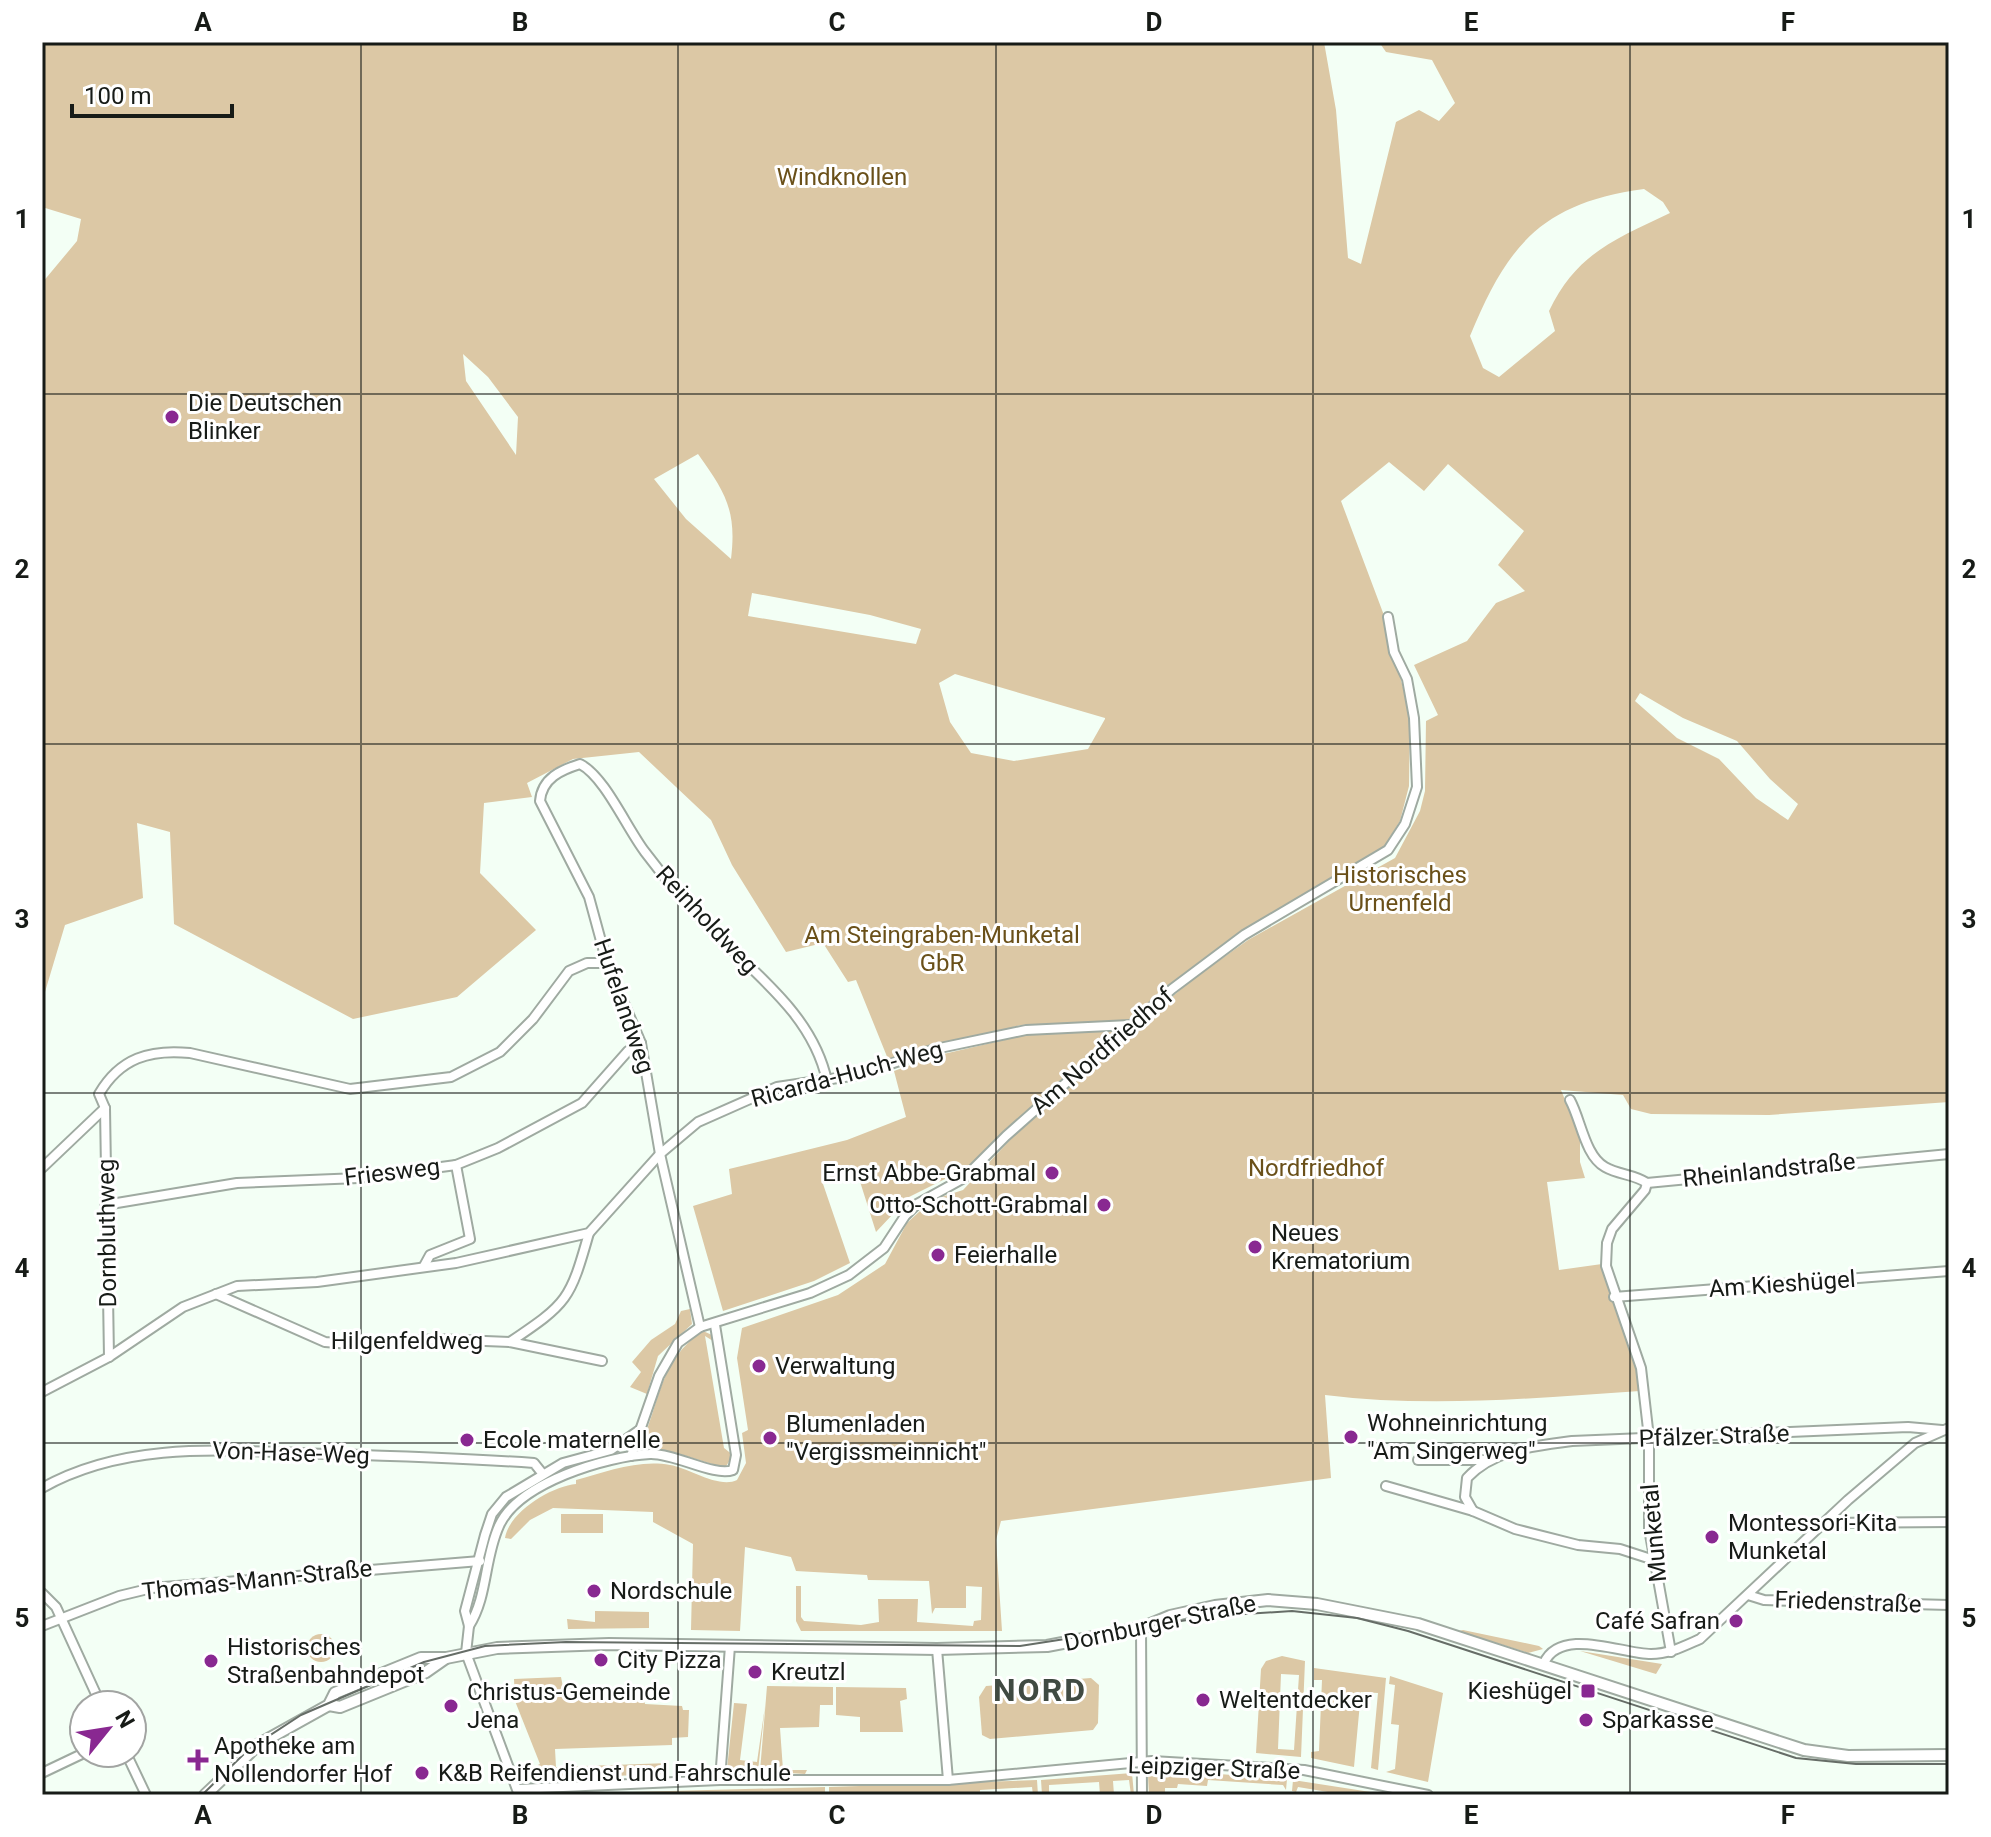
<svg xmlns="http://www.w3.org/2000/svg" width="1991" height="1837" viewBox="0 0 1991 1837" font-family="Roboto,sans-serif">
	<style>
		.green { fill: #dcc8a5; fill-rule: evenodd }
		.lines { fill: none; stroke-linecap: round; stroke-linejoin: round }
		.minor-casing { stroke: #9faaa1; stroke-width: 12 }
		.tertiary-casing { stroke: #9faaa1; stroke-width: 14 }
		.minor { stroke: #fff; stroke-width: 8 }
		.tertiary { stroke: #fff; stroke-width: 10 }
		.tram { stroke: #666d67; stroke-width: 2 }
		.grid { fill: none; stroke: #171b17; stroke-width: 2; stroke-opacity: 0.55 }
		.poi-dot { fill: #892891; stroke: #fff; stroke-width: 3 }
		.labels { text-anchor: middle; dominant-baseline: central; stroke-width: 6; stroke-linejoin: round; paint-order: stroke }
		.park-label { font-size: 24px; fill: #6a5019; stroke: #fff }
		.poi-label { font-size: 24px; fill: #171b17; stroke: #fff; text-anchor: start }
		.street-label { font-size: 24px; fill: #171b17; stroke: #fff }
		.district-label { font-size: 32px; font-weight: bold; letter-spacing: 2px; fill: #404a42; stroke: #fff }
		.neatline { fill: none; stroke: #171b17; stroke-width: 3 }
		.grid-label { font-size: 26px; text-anchor: middle; font-weight: bold; fill: #171b17 }
	</style>
	<rect width="100%" height="100%" fill="#f3fff5"/>
	<g class="green">
		<path d="M42 42H1324L1336 110 1348 258 1361 264 1396 122 1419 110 1439 121 1455 103 1432 60 1386 52 1379 42H1949V1102L1769 1115 1651 1114 1631 1109 1623 1095 1561 1090 1580 1136V1162L1585 1178 1547 1182 1559 1270 1602 1264C1611 1308 1635 1347 1640 1391 1535 1398 1430 1408 1325 1395L1331 1478 1001 1521 996 1540 1002 1631H801L796 1621V1586H801V1617L804 1621 861 1625 879 1622 878 1599H918L917 1622 973 1626 974 1621 981 1620 982 1587 966 1586V1608H935L932 1614 929 1581 868 1580 867 1575 796 1571 791 1557 745 1547 740 1631 691 1630 693 1544 653 1522V1512L553 1508 530 1520 511 1539 505 1538C509 1512 552 1486 576 1484V1480C605 1472 639 1459 670 1465 689 1468 719 1489 737 1480L746 1463 742 1433 748 1430 737 1358 742 1328 838 1295 885 1264 907 1223 932 1200 963 1190 1011 1139 1189 982 1248 940 1395 858 1420 811 1425 791 1426 721 1438 715 1414 665 1467 641 1496 603 1525 591 1498 565 1524 531 1448 464 1424 491 1389 462 1341 501 1385 618 1410 715 1409 786 1400 821 1384 847 1241 932 1169 985 1129 1020 1021 1025 888 1059 856 980 848 982 823 943 786 952 732 865 711 820 639 752 573 759 527 783 532 797 484 803 480 873 536 930 457 997 353 1019 174 924 170 832 137 823 143 898 65 925 42 1002V283L77 241 81 219 42 207ZM1644 189 1663 202 1670 213C1614 240 1577 253 1549 311L1555 331 1499 377 1483 368 1470 336C1508 244 1542 203 1644 189ZM463 354 488 377 518 417 516 455 466 381ZM698 454C725 492 737 510 731 559L686 519 654 479ZM752 593 870 615 921 629 916 644 748 616ZM955 674 1105 718V719L1088 749 1014 761 971 753 950 722 939 683ZM1640 693 1683 718 1737 741 1770 779 1798 804 1788 820 1756 798 1719 759 1677 738 1635 701Z"/>
		<path d="M1117 1030 965 1169 909 1197 876 1232 856 1169 822 1181 850 1263 814 1281 723 1311 693 1206 732 1194 729 1169 847 1140 906 1117 894 1071 935 1056 1025 1035Z"/>
		<path d="M690 1309 692 1324 658 1356 647 1394 630 1387 641 1372 632 1362 651 1340 675 1324 681 1311Z"/>
		<path d="M703 1331 712 1335 713 1341 705 1336 724 1448 733 1455 725 1468 673 1452 643 1450 640 1446C661 1402 658 1361 703 1331Z"/>
		<rect x="561" y="1514" width="42" height="19"/>
		<path d="M595 1611 649 1612V1628L568 1629 567 1619 595 1622Z"/>
		<path d="M1463 1630 1539 1646 1543 1649 1528 1653 1459 1631Z"/>
		<circle cx="321" cy="1648" r="14"/>
		<path d="M1580 1651 1662 1664 1656 1674Z"/>
		<path d="M1282 1656 1305 1661 1301 1757 1256 1753 1261 1669 1266 1661ZM1281 1674 1299 1675 1294 1750 1278 1749Z"/>
		<path d="M1314 1668 1386 1678 1378 1770 1371 1768 1378 1693 1361 1692 1354 1767 1311 1758V1752L1319 1751 1322 1680H1314Z"/>
		<path d="M1390 1676 1443 1693 1428 1782 1386 1772 1395 1769 1399 1725 1391 1724 1395 1685 1389 1684Z"/>
		<path d="M561 1677 563 1687 578 1684V1694L644 1696 645 1704 682 1706 683 1710H689L688 1737 672 1738V1745L555 1749 556 1767 669 1763V1774L525 1779V1771L540 1764 515 1701 514 1679Z"/>
		<path d="M1091 1678 1099 1685 1098 1723 1093 1730 990 1739 982 1735 979 1697 986 1686Z"/>
		<path d="M767 1686 833 1687V1705H820L819 1727 780 1728 783 1770H807L805 1774 760 1771Z"/>
		<path d="M836 1687 906 1688 907 1699 900 1701 903 1732H860V1717L836 1715Z"/>
		<path d="M734 1703 747 1704 740 1760 757 1762 765 1706 758 1771 727 1769Z"/>
		<path d="M1132 1773 1134 1795H1131L1129 1780 1113 1781 1114 1795H1100L1099 1782 1049 1785V1795H1042L1041 1780Z"/>
		<path d="M1219 1774 1287 1779 1286 1790 1283 1785 1208 1780 1207 1786 1178 1784 1177 1788H1165V1795H1149L1148 1776Z"/>
		<path d="M1037 1780 1038 1795H1033L1032 1787 980 1790V1795H829V1787Z"/>
		<path d="M1293 1780 1377 1793 1346 1795 1298 1787 1296 1792 1292 1791Z"/>
		<path d="M825 1787V1795L557 1794Z"/>
	</g>
	<g class="lines">
		<defs>
			<g id="minor">
				<path d="M1570 1100C1581 1120 1585 1156 1605 1167 1619 1175 1634 1174 1647 1183"/>
				<path d="M42 1168 105 1108"/>
				<path d="M1647 1183 1645 1190 1612 1229 1607 1243 1606 1266 1641 1368 1649 1438V1529L1671 1652"/>
				<path d="M1647 1183 1949 1154"/>
				<path d="M105 1205 237 1183 359 1178 456 1165 498 1148 582 1103 628 1051 641 1043"/>
				<path d="M424 1266 430 1255 470 1239 456 1165"/>
				<path d="M216 1294 325 1342 363 1345 436 1339 510 1342 602 1361"/>
				<path d="M1614 1297 1949 1271"/>
				<path d="M700 1327 660 1154 641 1043 607 963 589 897 540 801C542 778 561 770 580 764 605 777 626 827 645 852 668 883 694 912 722 940 764 981 814 1020 827 1081"/>
				<path d="M510 1342C568 1303 570 1300 589 1233"/>
				<path d="M109 1357 105 1108 99 1094C120 1058 150 1049 190 1053L350 1089 451 1077 500 1052 533 1019 569 971 587 963H607"/>
				<path d="M42 1392 109 1357 183 1307 237 1286 317 1282 456 1263 589 1233 660 1154 698 1122 777 1087 858 1075 935 1049 1026 1030 1130 1025"/>
				<path d="M631 1456 659 1376 678 1343 700 1327 810 1293 849 1275 884 1248 905 1216 917 1204 964 1178 1006 1136 1172 989 1244 935 1388 850 1405 824 1417 787 1414 718 1407 679 1394 652 1388 617"/>
				<path d="M1418 1460H1488"/>
				<path d="M1386 1486 1473 1511 1515 1529 1578 1545 1620 1549 1654 1560"/>
				<path d="M42 1488C129 1439 231 1451 327 1454 396 1456 465 1458 534 1463L542 1473"/>
				<path d="M1473 1511 1465 1497 1467 1478C1494 1449 1535 1446 1572 1441L1908 1427 1942 1430"/>
				<path d="M1823 1523 1949 1522"/>
				<path d="M42 1593 56 1607 101 1705"/>
				<path d="M1748 1595 1764 1600 1949 1605"/>
				<path d="M42 1626 119 1596 152 1588 480 1561"/>
				<path d="M469 1626C488 1596 484 1559 499 1526 518 1483 606 1456 650 1454 675 1453 714 1477 733 1470L736 1455 715 1325"/>
				<path d="M1141 1628 1142 1795"/>
				<path d="M937 1649 948 1780"/>
				<path d="M1544 1663C1561 1626 1622 1654 1651 1654 1669 1654 1684 1646 1700 1639L1848 1500 1915 1443 1949 1428"/>
				<path d="M126 1753 146 1795"/>
				<path d="M42 1773 84 1753"/>
				<path d="M720 1780 730 1646"/>
				<path d="M518 1789 720 1780H948L1152 1761 1304 1770 1428 1795"/>
				<path d="M519 1795 466 1653 469 1626 465 1611 485 1535 492 1514 506 1497 563 1463 611 1450 641 1429"/>
			</g>
			<g id="tertiary">
				<path d="M329 1705 340 1707 426 1672 446 1658"/>
				<path d="M205 1795 259 1744 329 1705 335 1693 421 1658H446L497 1648 609 1644 937 1649 1047 1646 1141 1628 1170 1616 1215 1606 1268 1600 1317 1604 1418 1624 1804 1750 1848 1756 1949 1755"/>
			</g>
		</defs>
		<use href="#minor" class="minor-casing"/>
		<use href="#tertiary" class="tertiary-casing"/>
		<use href="#minor" class="minor"/>
		<use href="#tertiary" class="tertiary"/>
		<path class="tram" d="M202 1795 249 1749 301 1715 424 1662 485 1646 566 1642 1020 1646 1213 1616 1292 1611 1357 1618 1408 1631 1796 1758 1856 1764H1949"/>
	</g>
	<path class="grid" d="M361 42V1795M678 42V1795M996 42V1795M1313 42V1795M1630 42V1795M42 394H1949M42 744H1949M42 1093H1949M42 1443H1949"/>
	<g class="poi-dot">
		<circle cx="172" cy="417" r="8"/>
		<circle cx="1052" cy="1173" r="8"/>
		<circle cx="1104" cy="1205" r="8"/>
		<circle cx="1255" cy="1247" r="8"/>
		<circle cx="938" cy="1255" r="8"/>
		<circle cx="759" cy="1366" r="8"/>
		<circle cx="1351" cy="1437" r="8"/>
		<circle cx="770" cy="1438" r="8"/>
		<circle cx="467" cy="1440" r="8"/>
		<circle cx="1712" cy="1537" r="8"/>
		<circle cx="594" cy="1591" r="8"/>
		<circle cx="1736" cy="1621" r="8"/>
		<circle cx="601" cy="1660" r="8"/>
		<circle cx="211" cy="1661" r="8"/>
		<circle cx="755" cy="1672" r="8"/>
		<rect x="1580" y="1683" width="16" height="16" rx="4"/>
		<circle cx="1203" cy="1700" r="8"/>
		<circle cx="451" cy="1706" r="8"/>
		<circle cx="1586" cy="1720" r="8"/>
		<path d="M194 1748h8v8h8v8h-8v8h-8v-8h-8v-8h8z"/>
		<circle cx="422" cy="1773" r="8"/>
	</g>
	<g class="labels">
		<g class="park-label">
			<text x="842" y="177">Windknollen</text>
			<text x="1400" y="875">Historisches<tspan x="1400" dy="28">Urnenfeld</tspan></text>
			<text x="942" y="935">Am Steingraben-Munketal<tspan x="942" dy="28">GbR</tspan></text>
			<text x="1316" y="1168">Nordfriedhof</text>
		</g>
		<g class="poi-label">
			<text x="188" y="403">Die Deutschen<tspan x="188" dy="28">Blinker</tspan></text>
			<text x="1036" y="1173" text-anchor="end">Ernst Abbe-Grabmal</text>
			<text x="1088" y="1205" text-anchor="end">Otto-Schott-Grabmal</text>
			<text x="1271" y="1233">Neues<tspan x="1271" dy="28">Krematorium</tspan></text>
			<text x="954" y="1255">Feierhalle</text>
			<text x="775" y="1366">Verwaltung</text>
			<text x="1367" y="1423">Wohneinrichtung<tspan x="1367" dy="28">"Am Singerweg"</tspan></text>
			<text x="786" y="1424">Blumenladen<tspan x="786" dy="28">"Vergissmeinnicht"</tspan></text>
			<text x="483" y="1440">Ecole maternelle</text>
			<text x="1728" y="1523">Montessori-Kita<tspan x="1728" dy="28">Munketal</tspan></text>
			<text x="610" y="1591">Nordschule</text>
			<text x="1720" y="1621" text-anchor="end">Café Safran</text>
			<text x="227" y="1647">Historisches<tspan x="227" dy="28">Straßenbahndepot</tspan></text>
			<text x="617" y="1660">City Pizza</text>
			<text x="771" y="1672">Kreutzl</text>
			<text x="1572" y="1691" text-anchor="end">Kieshügel</text>
			<text x="467" y="1692">Christus-Gemeinde<tspan x="467" dy="28">Jena</tspan></text>
			<text x="1219" y="1700">Weltentdecker</text>
			<text x="1602" y="1720">Sparkasse</text>
			<text x="214" y="1746">Apotheke am<tspan x="214" dy="28">Nollendorfer Hof</tspan></text>
			<text x="438" y="1773">K&amp;B Reifendienst und Fahrschule</text>
		</g>
		<g class="street-label">
			<text transform="translate(707 920) rotate(47)">Reinholdweg</text>
			<text transform="translate(624 1006) rotate(71)">Hufelandweg</text>
			<text transform="translate(1102 1051) rotate(-41)">Am Nordfriedhof</text>
			<text transform="translate(847 1074) rotate(-15)">Ricarda-Huch-Weg</text>
			<text transform="translate(1769 1170) rotate(-6)">Rheinlandstraße</text>
			<text transform="translate(392 1172) rotate(-7)">Friesweg</text>
			<text transform="translate(107 1233) rotate(-91)">Dornbluthweg</text>
			<text transform="translate(1782 1284) rotate(-4)">Am Kieshügel</text>
			<text x="407" y="1341">Hilgenfeldweg</text>
			<text transform="translate(1714 1436) rotate(-2)">Pfälzer Straße</text>
			<text transform="translate(291 1453) rotate(2)">Von-Hase-Weg</text>
			<text transform="translate(1654 1533) rotate(-95)">Munketal</text>
			<text transform="translate(257 1580) rotate(-6)">Thomas-Mann-Straße</text>
			<text transform="translate(1848 1602) rotate(2)">Friedenstraße</text>
			<text transform="translate(1160 1623) rotate(-12)">Dornburger Straße</text>
			<text transform="translate(1214 1768) rotate(2)">Leipziger Straße</text>
		</g>
		<g class="district-label">
			<text x="1040" y="1690">NORD</text>
		</g>
	</g>
	<rect width="1991" height="1837" fill="none" stroke="#ffffff" stroke-width="88"/>
	<g transform="translate(108 1729) rotate(60)"><circle r="38" fill="#ffffff" stroke="#a2a4a2" stroke-width="2"/>
	<path d="M0-6L14 30L0 20L-14 30Z" fill="#892891"/>
	<text y="-12" font-size="22" font-weight="bold" text-anchor="middle" fill="#171b17">N</text>
	</g>
	<path d="M72 104v12h160v-12" fill="none" stroke="#171b17" stroke-width="4"/>
	<text x="84" y="104" font-size="24" fill="#171b17" stroke="#ffffff" stroke-width="6" paint-order="stroke">100 m</text>
	<rect x="44" y="44" width="1903" height="1749" class="neatline"/>
	<g class="grid-label">
		<text x="203" y="31">A</text>
		<text x="520" y="31">B</text>
		<text x="837" y="31">C</text>
		<text x="1154" y="31">D</text>
		<text x="1471" y="31">E</text>
		<text x="1788" y="31">F</text>
		<text x="22" y="228">1</text>
		<text x="1969" y="228">1</text>
		<text x="22" y="578">2</text>
		<text x="1969" y="578">2</text>
		<text x="22" y="928">3</text>
		<text x="1969" y="928">3</text>
		<text x="22" y="1277">4</text>
		<text x="1969" y="1277">4</text>
		<text x="22" y="1627">5</text>
		<text x="1969" y="1627">5</text>
		<text x="203" y="1824">A</text>
		<text x="520" y="1824">B</text>
		<text x="837" y="1824">C</text>
		<text x="1154" y="1824">D</text>
		<text x="1471" y="1824">E</text>
		<text x="1788" y="1824">F</text>
	</g>
</svg>
